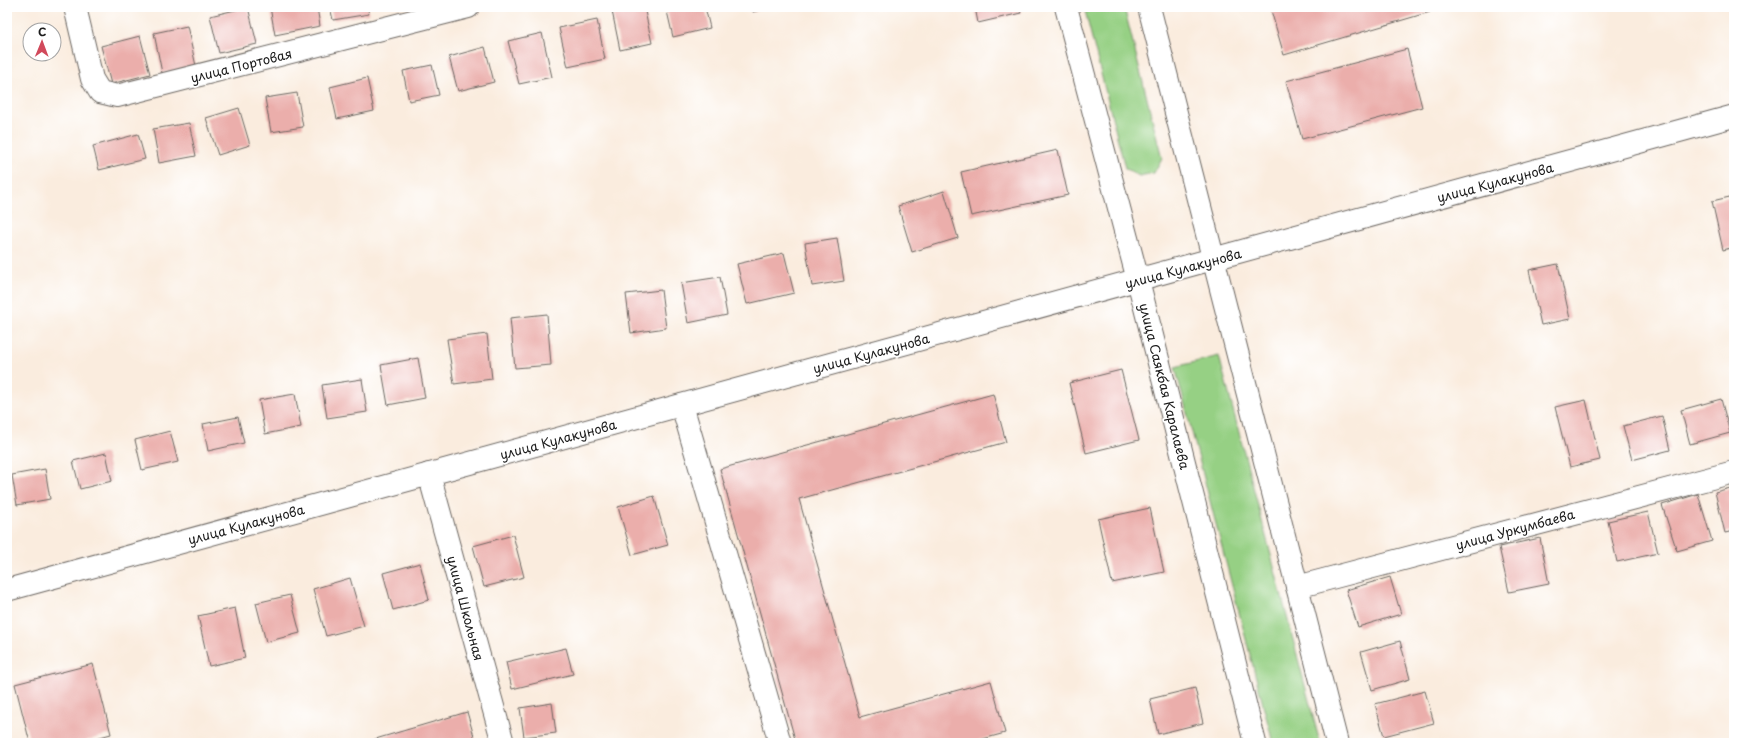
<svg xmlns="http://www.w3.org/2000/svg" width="1741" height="750" viewBox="0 0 1741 750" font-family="'Playpen Sans',sans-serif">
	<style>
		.green { fill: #96d084; stroke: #597650 }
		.building { fill: #ebaeab }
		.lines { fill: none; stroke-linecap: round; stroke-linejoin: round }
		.street-casing { stroke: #6a6560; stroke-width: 24 }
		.secondary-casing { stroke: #6a6560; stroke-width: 24 }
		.street { stroke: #fff; stroke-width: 22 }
		.secondary { stroke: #fff; stroke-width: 22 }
		.labels { text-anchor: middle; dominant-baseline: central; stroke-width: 3.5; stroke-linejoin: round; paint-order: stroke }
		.street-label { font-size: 13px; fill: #1c1c1c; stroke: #fff }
	</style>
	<rect width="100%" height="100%" fill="#fff"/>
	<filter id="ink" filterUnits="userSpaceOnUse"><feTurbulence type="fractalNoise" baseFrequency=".025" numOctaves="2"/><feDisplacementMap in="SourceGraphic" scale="8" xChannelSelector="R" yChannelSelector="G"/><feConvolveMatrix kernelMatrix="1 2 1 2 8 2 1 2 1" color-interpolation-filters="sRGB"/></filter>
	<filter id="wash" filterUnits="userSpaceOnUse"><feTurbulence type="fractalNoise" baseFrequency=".012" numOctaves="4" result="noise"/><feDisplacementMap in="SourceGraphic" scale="16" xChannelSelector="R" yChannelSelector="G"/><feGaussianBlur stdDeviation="0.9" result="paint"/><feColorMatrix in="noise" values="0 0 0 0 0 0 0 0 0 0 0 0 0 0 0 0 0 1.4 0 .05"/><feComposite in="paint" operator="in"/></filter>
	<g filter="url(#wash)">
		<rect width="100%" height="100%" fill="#faecde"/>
		<g class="green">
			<path d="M1084 7H1124L1162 158 1154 173 1139 176 1125 168Z"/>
			<path d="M1219 356 1320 743H1273L1175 367Z"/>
		</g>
		<g id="blocks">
			<g class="building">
				<path d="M248 7 257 44 219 53 210 16Z"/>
				<path d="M270 7H317L320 26 275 35Z"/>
				<path d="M330 7H367L369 14 333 20Z"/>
				<path d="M631 7H644L652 43 620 50 612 11Z"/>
				<path d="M666 7H705L710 28 673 37Z"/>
				<path d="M751 7H771L753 12Z"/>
				<path d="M975 7H1019L1021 13 978 23Z"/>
				<path d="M1270 7H1429L1430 12 1284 55Z"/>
				<path d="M597 20 605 59 568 67 559 28Z"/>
				<path d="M187 26 196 66 162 73 154 33Z"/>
				<path d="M542 33 552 77 519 84 508 41Z"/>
				<path d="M140 36 150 74 111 84 101 46Z"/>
				<path d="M485 47 494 82 458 91 449 57Z"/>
				<path d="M1407 49 1422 107 1302 139 1286 81Z"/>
				<path d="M432 65 439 95 409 101 403 71Z"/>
				<path d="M367 78 374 111 337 119 330 87Z"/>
				<path d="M297 93 303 127 271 132 265 98Z"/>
				<path d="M239 108 250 145 218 155 206 118Z"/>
				<path d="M189 123 196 156 159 163 153 129Z"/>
				<path d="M138 134 145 159 99 170 93 146Z"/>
				<path d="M1058 150 1068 195 971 216 961 172Z"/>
				<path d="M944 191 958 238 912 252 898 206Z"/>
				<path d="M1734 196V247L1723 250 1712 201Z"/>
				<path d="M837 238 844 281 812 286 805 243Z"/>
				<path d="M784 253 794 293 747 304 737 264Z"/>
				<path d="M1558 264 1570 319 1541 325 1529 270Z"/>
				<path d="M720 277 727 315 688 323 681 283Z"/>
				<path d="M661 290 666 328 631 333 626 294Z"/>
				<path d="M547 314 551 365 515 368 510 318Z"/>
				<path d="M487 334 492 379 454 384 447 339Z"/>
				<path d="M418 358 425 398 388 405 381 365Z"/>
				<path d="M1121 370 1139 440 1086 453 1069 383Z"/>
				<path d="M362 379 367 412 327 418 322 385Z"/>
				<path d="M295 394 301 427 265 434 259 400Z"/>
				<path d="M993 394 1006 442 799 499 860 717 991 681 1005 733 968 743H796L720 469Z"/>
				<path d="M1721 399 1730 433 1690 444 1681 410Z"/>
				<path d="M1586 400 1600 460 1570 467 1555 407Z"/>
				<path d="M1662 416 1670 450 1632 460 1623 426Z"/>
				<path d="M238 417 244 443 208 451 203 424Z"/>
				<path d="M170 431 178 462 142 470 135 440Z"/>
				<path d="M106 453 112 481 80 489 73 461Z"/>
				<path d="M45 469 50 499 17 505 12 475Z"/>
				<path d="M1734 487V531L1725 533 1715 492Z"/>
				<path d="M1698 494 1712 541 1677 551 1662 505Z"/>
				<path d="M654 496 668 545 632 555 618 507Z"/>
				<path d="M1150 508 1164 572 1112 583 1098 519Z"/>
				<path d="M1648 512 1658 553 1617 562 1608 521Z"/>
				<path d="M513 535 524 577 484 587 473 546Z"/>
				<path d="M1540 538 1549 584 1509 592 1499 547Z"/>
				<path d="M420 563 429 600 393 610 383 573Z"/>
				<path d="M1390 577 1401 614 1358 627 1346 590Z"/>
				<path d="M350 578 364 626 326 636 313 589Z"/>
				<path d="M290 595 300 633 266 642 256 603Z"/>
				<path d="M235 608 245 658 209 666 198 616Z"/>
				<path d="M1400 641 1410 679 1372 690 1361 652Z"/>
				<path d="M566 648 573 674 512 689 506 662Z"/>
				<path d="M93 664 111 734 78 743H30L15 684Z"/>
				<path d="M1195 688 1203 723 1158 734 1150 699Z"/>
				<path d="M1425 691 1434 723 1384 736 1375 704Z"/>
				<path d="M552 703 556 733 524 737 520 708Z"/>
				<path d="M467 712 476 743H362Z"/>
			</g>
		</g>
	</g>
	<g filter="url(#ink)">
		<use href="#blocks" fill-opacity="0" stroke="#6a6560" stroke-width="1"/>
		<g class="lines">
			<defs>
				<g id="street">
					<path d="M75 7 92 79 100 92 117 96 468 7"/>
					<path d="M682 405 780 743"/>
					<path d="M429 474 503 743"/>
					<path d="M1297 587 1734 472"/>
				</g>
				<g id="secondary">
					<path d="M1066 7 1138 280 1255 743"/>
					<path d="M1149 7 1337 743"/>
					<path d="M7 590 1734 116"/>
				</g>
			</defs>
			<use href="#street" class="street-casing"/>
			<use href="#secondary" class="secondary-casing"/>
			<use href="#street" class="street"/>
			<use href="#secondary" class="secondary"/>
		</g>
	</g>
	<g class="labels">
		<g class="street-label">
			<text transform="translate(241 65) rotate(-14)">улица Портовая</text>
			<text transform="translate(1495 182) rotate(-15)">улица Кулакунова</text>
			<text transform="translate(1183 268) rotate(-15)">улица Кулакунова</text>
			<text transform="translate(871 353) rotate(-15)">улица Кулакунова</text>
			<text transform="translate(1165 386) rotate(76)">улица Саякбая Каралаева</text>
			<text transform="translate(558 439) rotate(-15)">улица Кулакунова</text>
			<text transform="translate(246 524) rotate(-15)">улица Кулакунова</text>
			<text transform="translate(1515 529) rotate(-15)">улица Уркумбаева</text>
			<text transform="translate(466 608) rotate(75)">улица Школьная</text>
		</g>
	</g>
	<rect width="1741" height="750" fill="none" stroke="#fff" stroke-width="24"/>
	<g transform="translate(42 42) rotate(1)"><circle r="19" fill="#ffffff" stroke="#a4a4a4"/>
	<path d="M0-3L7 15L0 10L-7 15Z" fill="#d1495b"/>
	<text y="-6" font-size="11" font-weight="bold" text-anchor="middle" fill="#1c1c1c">С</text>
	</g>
</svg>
